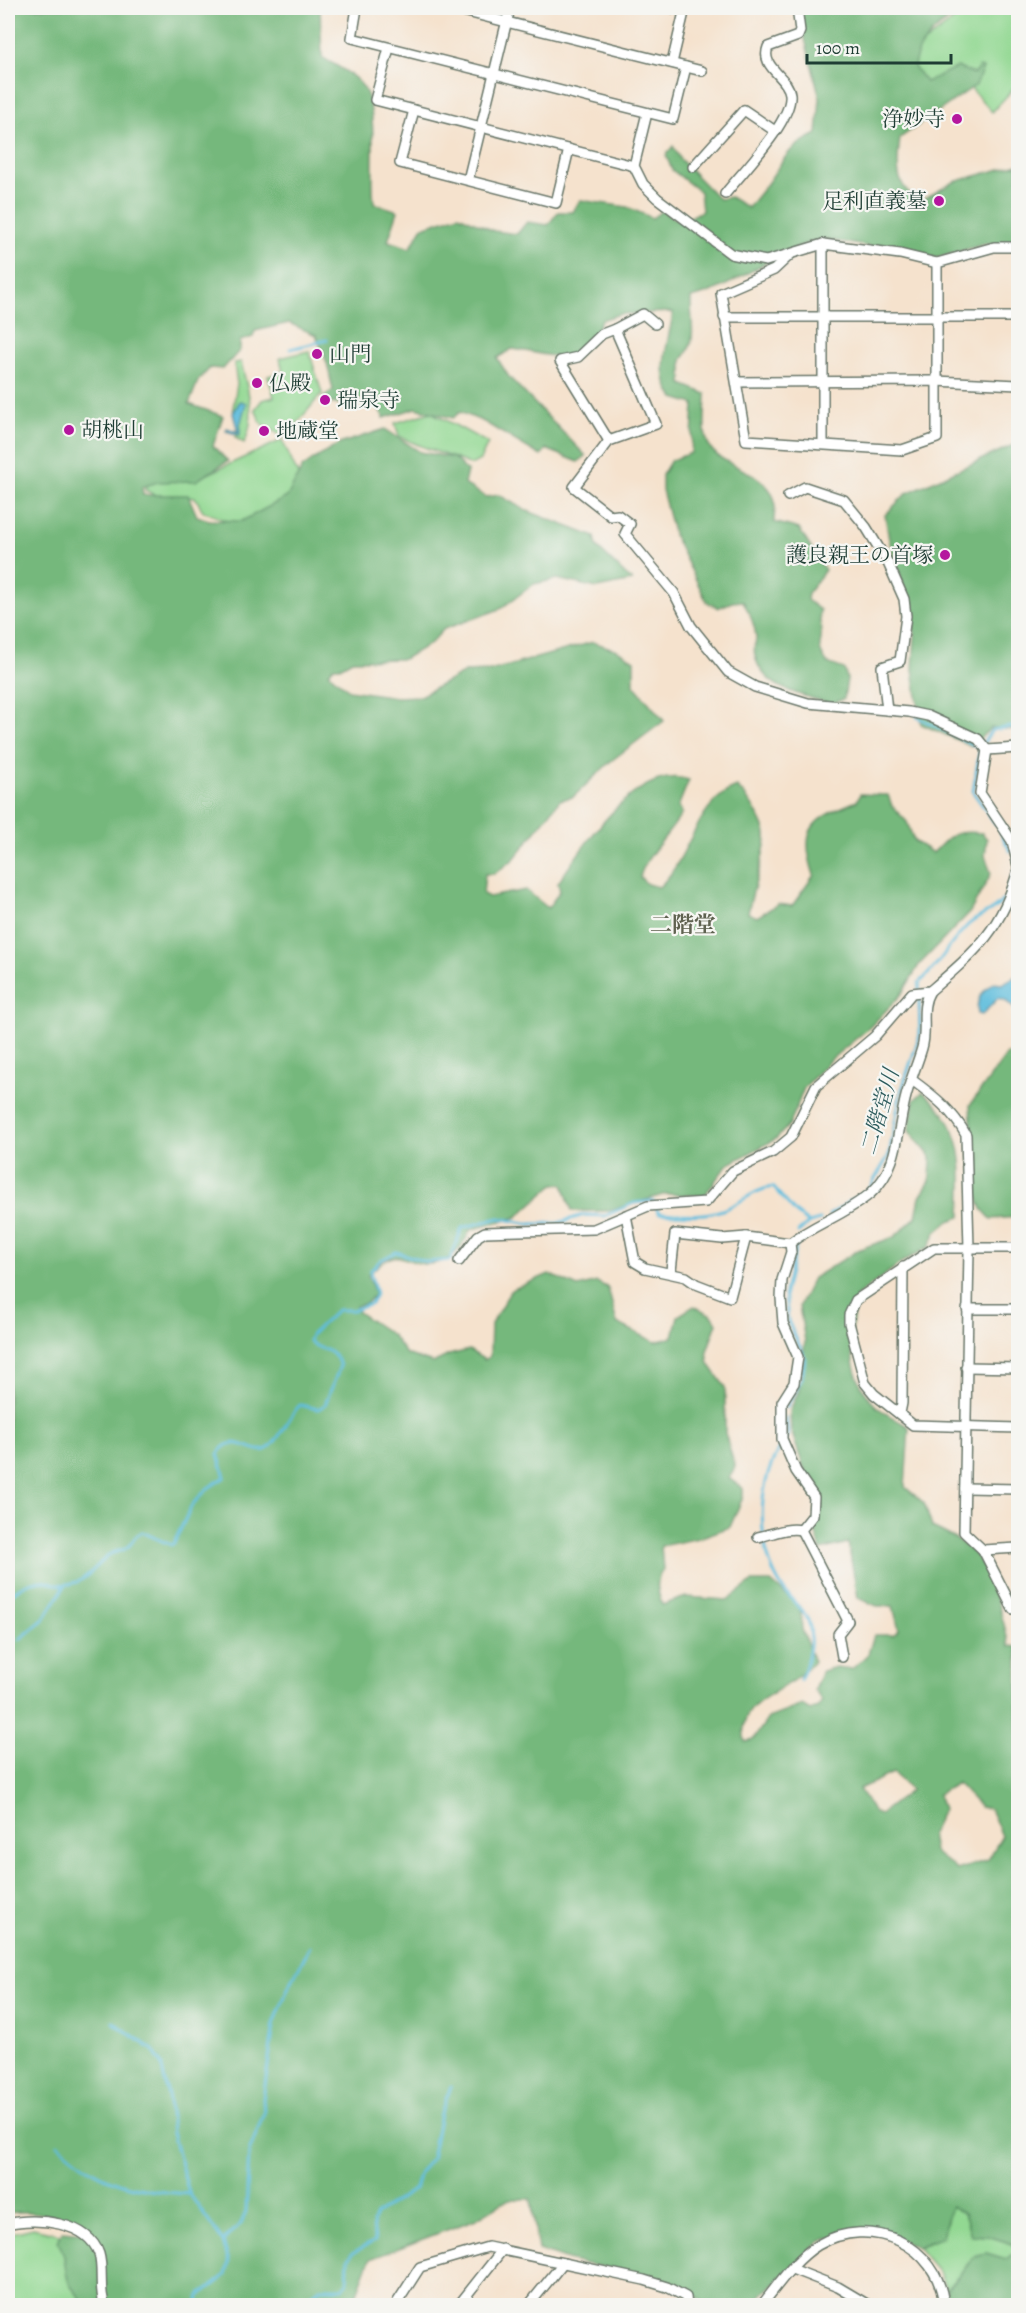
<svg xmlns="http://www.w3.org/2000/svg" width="1026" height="2313" viewBox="0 0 1026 2313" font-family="Alegreya,'Noto Serif JP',serif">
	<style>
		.green { fill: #92d892; stroke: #588a63; stroke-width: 1.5 }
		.forest { fill: #75b87c; stroke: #4a7a58; stroke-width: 1.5; fill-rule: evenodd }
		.water { fill: #5fbddd; stroke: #3f7d88; stroke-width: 1.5 }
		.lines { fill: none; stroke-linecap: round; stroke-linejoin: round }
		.stream { stroke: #5fbddd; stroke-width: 3 }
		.street-casing { stroke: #6a776a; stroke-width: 12 }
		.street { stroke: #fff; stroke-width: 9 }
		.poi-dot { fill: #b5179e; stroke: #f6f6f2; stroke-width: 2 }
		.labels { text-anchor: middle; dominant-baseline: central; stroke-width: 4.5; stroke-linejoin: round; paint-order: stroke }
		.poi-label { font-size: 21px; fill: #1f3d34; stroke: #f6f6f2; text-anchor: start }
		.neighbourhood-label { font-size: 22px; font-weight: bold; fill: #5f6250; stroke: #f6f6f2 }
		.water-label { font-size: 22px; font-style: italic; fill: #2f5d5e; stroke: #f6f6f2 }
	</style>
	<rect width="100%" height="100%" fill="#f6f6f2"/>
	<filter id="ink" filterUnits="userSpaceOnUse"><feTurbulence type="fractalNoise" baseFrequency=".0167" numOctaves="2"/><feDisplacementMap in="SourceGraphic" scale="12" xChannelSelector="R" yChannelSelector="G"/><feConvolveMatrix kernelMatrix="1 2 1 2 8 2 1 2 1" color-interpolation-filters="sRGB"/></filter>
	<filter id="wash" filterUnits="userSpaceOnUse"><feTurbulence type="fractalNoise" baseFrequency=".008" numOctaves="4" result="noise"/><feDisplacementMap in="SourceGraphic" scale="24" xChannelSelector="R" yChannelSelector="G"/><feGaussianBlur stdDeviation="1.35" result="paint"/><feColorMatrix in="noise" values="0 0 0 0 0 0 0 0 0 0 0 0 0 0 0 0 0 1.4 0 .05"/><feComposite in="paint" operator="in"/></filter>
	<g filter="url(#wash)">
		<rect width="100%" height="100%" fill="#f5e2cd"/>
		<g class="green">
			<path d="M970 8H1005L1018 17V84L992 112 957 73 927 87 913 75 910 53Z"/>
			<path d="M309 351 322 393 285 438 261 423 255 409 262 400 274 397 268 376 283 372 280 358Z"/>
			<path d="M241 362C247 389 258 416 244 443L236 438 237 425 233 408 237 384 234 363Z"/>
			<path d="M431 412 488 443 480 460 471 465C447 454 423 449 399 436L395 423Z"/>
			<path d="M282 440 305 490 239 526 203 511 195 497 165 500 145 490 148 472 206 475Z"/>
			<path d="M950 2205 964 2213 971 2235 988 2236 1013 2244 1018 2253 1006 2259 986 2253 975 2256 946 2290 940 2274 917 2247C944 2239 945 2232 950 2205Z"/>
			<path d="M33 2228 81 2239 104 2305H8V2234Z"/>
		</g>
		<g class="forest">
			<path d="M8 8H320L322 57C337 67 358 75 366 92 378 118 370 173 374 203L398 211 388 241 410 248 423 227 459 215 494 231 517 234 527 222 548 225 558 212H573L580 200 627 207 652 218 662 211 681 222 702 211 700 192 672 170 666 155 673 146 680 159 719 199 730 197 748 208C755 198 764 189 771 178 788 153 788 148 817 134L820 98 797 8H969C946 21 917 38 914 67L926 82 957 67 974 74 979 67 983 68 976 85 900 138C897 165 893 185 920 201L954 182 1018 164V243L985 244 937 258 824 239C775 248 739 287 691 298 690 324 699 339 682 360V384L706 394C706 408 703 424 706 437 712 469 762 465 774 498 776 504 774 515 774 522L799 529 825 570 808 593 807 600 820 610C818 619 821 622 821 630 823 648 814 642 827 663L844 669 847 679 844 699 830 704C802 694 762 690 755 655 753 649 756 643 756 637 755 624 749 612 743 601L732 602 718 608 707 602 674 536 662 490V475L671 460 691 453 694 404 674 398C654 373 670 340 673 312L620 314 601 320C597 328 592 343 585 348 562 365 537 351 512 349L497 358 509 377 586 456 578 462 546 449 541 456 484 422 460 412 453 418 416 408 384 418 373 397 339 404 327 403 323 397 333 390 327 363 316 335 289 323 255 331 253 337 240 341V350L223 369 210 368 198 381 189 404 223 416 213 446 228 461 196 481 158 482 142 487 143 495H188L197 516 209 520 242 521 287 497 302 468 313 460 339 444 385 429 420 452 454 458 467 471 464 484 486 497 499 495 525 510 595 537 597 547 632 581 597 588 557 579 534 584 500 609 444 629 431 643 404 659 352 660 340 667H333L329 673 349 690 396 697 420 696 465 672 490 671 593 642 617 650 634 660V685L664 721 611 761 573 797 560 800 514 859 494 874H485L483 894 489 897 526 890 548 908 560 891 558 883C583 847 637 762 689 780L678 807 682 813C670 835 646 854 640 877L647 884 659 887C689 861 696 800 737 787 746 795 769 827 766 840 762 864 753 888 748 913L757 917 778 904 792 906 814 875C798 826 814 818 857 801L860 794 888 795 892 806 907 822 914 841 933 853C951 834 954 830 982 833L987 839 985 855 991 874 970 912 919 965 901 995 869 1028 829 1061 804 1088 790 1124 776 1139 727 1165 704 1196 666 1194 609 1211H572L563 1184H554L517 1217 470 1230C461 1251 449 1265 424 1264 410 1263 401 1253 387 1259 380 1262 374 1270 368 1275L375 1294 367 1303 356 1306 358 1312 392 1335 406 1354 433 1363 449 1355 469 1350 485 1360 490 1356 491 1324 511 1290 549 1274 578 1287 597 1282 608 1288 617 1323 655 1342 673 1337 678 1316 694 1306 712 1315 717 1323 707 1351 709 1364 725 1387V1433L735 1467 729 1478 743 1489V1497L730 1527 699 1538 661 1546 663 1570C654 1581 658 1593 662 1605L686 1597 727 1600 752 1582H771L800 1607 802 1629 814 1662C806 1669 798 1678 789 1683 765 1699 737 1707 745 1742L753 1740 768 1718 802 1705 810 1710 818 1707 822 1701 814 1690 822 1671 836 1667 852 1669 868 1654 874 1635H893L899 1630 893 1606H877L858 1598 848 1543 821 1550 815 1530 820 1502 805 1472 791 1430 790 1411 799 1390 805 1341 799 1306 813 1278 860 1249 894 1237 916 1217 920 1197 930 1181 931 1157 909 1131 914 1100 923 1092C967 1128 963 1165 961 1217L949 1221 936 1232 929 1247 902 1262 856 1297C850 1336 845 1371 874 1404 882 1413 898 1420 909 1427L905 1487 924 1503 932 1527C947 1534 964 1542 975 1555 990 1571 1005 1624 1009 1646L1018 1647V2305H947L946 2290 975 2256 986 2253 1006 2259 1017 2253 1013 2244 988 2236 971 2235 964 2213 951 2206 942 2237 917 2247 882 2232 821 2240 750 2306 705 2302 678 2287 624 2271 570 2261 538 2250 531 2199H509L476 2219 370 2259 353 2303 347 2305H83C82 2295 70 2290 68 2280 63 2264 68 2260 58 2242L62 2231 87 2233C60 2217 40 2209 8 2213ZM893 1773 911 1790 880 1814 874 1813 859 1789ZM957 1783 980 1807 990 1809 1002 1836 988 1860 957 1870 934 1852 931 1834 943 1809 938 1794Z"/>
			<path d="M1018 443V730L991 728 971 746 921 724 913 669 915 634 908 600 889 540 885 515 907 493Z"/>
			<path d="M1007 1054 1018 1055V1217L991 1219 982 1209 975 1188 970 1105Z"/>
		</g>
		<g class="water">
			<path d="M240 401 246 403 240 425V435L226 431 227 428 238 432 233 413Z"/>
			<path d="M1018 975V1012L1005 1000 998 998 982 1015 978 1014C975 999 982 992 993 983L1002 984Z"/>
		</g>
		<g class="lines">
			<g class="stream">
				<path d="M290 349 327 340"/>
				<path d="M917 717 980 748"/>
				<path d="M996 825 973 792 980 748 992 730 1018 726"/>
				<path d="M1001 833 1010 851"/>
				<path d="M919 989V983C939 966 950 942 968 925 979 915 994 912 1003 900"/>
				<path d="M829 1215 869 1189 889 1155 900 1095 920 1034 919 996"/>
				<path d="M798 1232 809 1223 820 1220"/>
				<path d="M786 1408 802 1378 805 1358 788 1321 785 1292 797 1242"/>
				<path d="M785 1441 788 1436 786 1418"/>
				<path d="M781 1446C756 1485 756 1545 781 1586 788 1597 800 1606 807 1618 815 1634 808 1665 800 1680"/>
				<path d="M8 1597C42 1566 47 1592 77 1582 88 1578 99 1563 109 1555 114 1551 121 1552 126 1548 133 1544 133 1536 142 1532L171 1545 174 1543 192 1505 208 1488 225 1477 218 1454C232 1430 252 1454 265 1450 277 1446 289 1415 300 1405L318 1409 325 1405 340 1366C333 1344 322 1354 309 1341L311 1335 337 1310H353L371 1304 376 1294 370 1271 381 1260 396 1252 428 1262 450 1260 462 1228 499 1218 530 1224 558 1223 584 1215 605 1216 634 1203 653 1201 659 1213C679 1214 703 1217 722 1210 740 1204 754 1189 773 1187L796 1213 809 1223"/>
				<path d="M19 1640 44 1619 66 1584"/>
				<path d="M113 2022 153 2050 161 2063 169 2101 172 2133 189 2193 223 2242 229 2262 226 2275 199 2296 198 2299 201 2306"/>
				<path d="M58 2144C100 2184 134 2191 190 2194"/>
				<path d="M223 2242 241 2223 246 2212 249 2152 264 2113 263 2099 274 2024 287 1991 310 1946"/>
				<path d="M298 2306 320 2288H343L347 2284 348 2259 352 2253 375 2241 373 2222 376 2214 415 2189 420 2172 431 2159 440 2113 451 2087"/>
			</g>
		</g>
	</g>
	<g filter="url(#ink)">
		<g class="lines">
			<defs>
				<g id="street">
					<path d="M357 8 352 38 673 119 686 67"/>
					<path d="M451 8 702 71"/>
					<path d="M671 8 684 11"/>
					<path d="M389 48 375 100 634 166"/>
					<path d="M672 63 685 8"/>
					<path d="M414 110 400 163 556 203 569 149"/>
					<path d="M647 113 634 166 643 184 657 198 731 254 766 261 823 244 900 254 937 263 994 247H1018"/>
					<path d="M693 167 744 110 775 131"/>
					<path d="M468 180 510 8"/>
					<path d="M725 194C742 172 793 121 790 94 788 76 760 68 768 47L798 36 800 31 797 8"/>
					<path d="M823 244V444"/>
					<path d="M791 254 774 270 721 293 746 440 902 450 937 438V263"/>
					<path d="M724 317H1018"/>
					<path d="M615 329 656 424 609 441 560 361 578 357 602 334Z"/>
					<path d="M615 329 643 314 655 324"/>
					<path d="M737 382 936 381 1018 385"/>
					<path d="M609 441 574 487 611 516 618 515 630 524 625 534 674 593 691 626 728 672 755 687 808 703 909 712 928 716 978 739 987 750"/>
					<path d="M788 496 805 487 844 500 866 527 888 563 904 599 906 616 900 661 882 667 887 710"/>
					<path d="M987 750 980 793 1012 841 1018 866"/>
					<path d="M987 750 1018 748"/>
					<path d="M912 1080C934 1096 953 1111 966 1135L969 1249 964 1532 983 1550 1013 1609H1018"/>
					<path d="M626 1215 635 1262 645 1268 686 1277 696 1284 730 1297 746 1237 790 1243C816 1223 845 1215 871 1193 898 1169 897 1133 905 1100 909 1083 917 1065 922 1048 928 1029 919 1008 930 991 975 952 1003 929 1018 869"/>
					<path d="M1018 1248H934L856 1300 849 1315V1323L865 1383 874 1394 913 1425 1018 1428"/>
					<path d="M459 1261 478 1236 485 1232 594 1229 648 1206 706 1202 733 1171 773 1152 791 1137 816 1086 875 1036 912 993 930 991"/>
					<path d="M671 1271 675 1234 722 1239 746 1237"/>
					<path d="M967 1309H1018"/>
					<path d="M966 1367 1018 1368"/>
					<path d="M900 1413 902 1403 903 1267"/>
					<path d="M965 1488 1018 1489"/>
					<path d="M801 1530 848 1621 838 1634 842 1657"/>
					<path d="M758 1537C773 1534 787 1527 801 1530L813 1515 814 1497 796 1471 782 1439V1402L794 1383 798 1357 783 1323 781 1298 782 1280 791 1252 790 1243"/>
					<path d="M983 1550 1018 1548"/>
					<path d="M8 2224C35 2217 88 2221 99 2254 104 2271 98 2289 105 2306"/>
					<path d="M792 2269 838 2287 870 2306"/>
					<path d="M395 2306 420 2267 488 2247 644 2280 667 2287 686 2297 687 2306"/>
					<path d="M458 2306 503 2249"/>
					<path d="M528 2306 563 2263"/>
					<path d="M761 2306C778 2285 795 2259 818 2245 870 2214 939 2244 944 2306"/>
				</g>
			</defs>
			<use href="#street" class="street-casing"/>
			<use href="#street" class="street"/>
		</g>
	</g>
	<g class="poi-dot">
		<circle cx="957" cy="119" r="6"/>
		<circle cx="939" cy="201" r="6"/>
		<circle cx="317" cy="354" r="6"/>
		<circle cx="257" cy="383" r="6"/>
		<circle cx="325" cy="400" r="6"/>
		<circle cx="69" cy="430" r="6"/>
		<circle cx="264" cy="431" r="6"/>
		<circle cx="945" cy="555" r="6"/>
	</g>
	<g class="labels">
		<g class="poi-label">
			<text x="945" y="119" text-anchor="end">浄妙寺</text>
			<text x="927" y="201" text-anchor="end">足利直義墓</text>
			<text x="329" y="354">山門</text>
			<text x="269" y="383">仏殿</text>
			<text x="337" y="400">瑞泉寺</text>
			<text x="81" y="430">胡桃山</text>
			<text x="276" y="431">地蔵堂</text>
			<text x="933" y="555" text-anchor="end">護良親王の首塚</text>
		</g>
		<g class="neighbourhood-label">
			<text x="683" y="925">二階堂</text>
		</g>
		<g class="water-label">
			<text transform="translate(880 1112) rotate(-74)">二階堂川</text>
		</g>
	</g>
	<rect width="1026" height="2313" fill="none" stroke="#f6f6f2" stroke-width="30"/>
	<path d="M807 54v9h144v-9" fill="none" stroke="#1f3d34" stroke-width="3"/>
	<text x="816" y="54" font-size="18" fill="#1f3d34" stroke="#f6f6f2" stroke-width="4.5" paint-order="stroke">100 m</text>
</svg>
